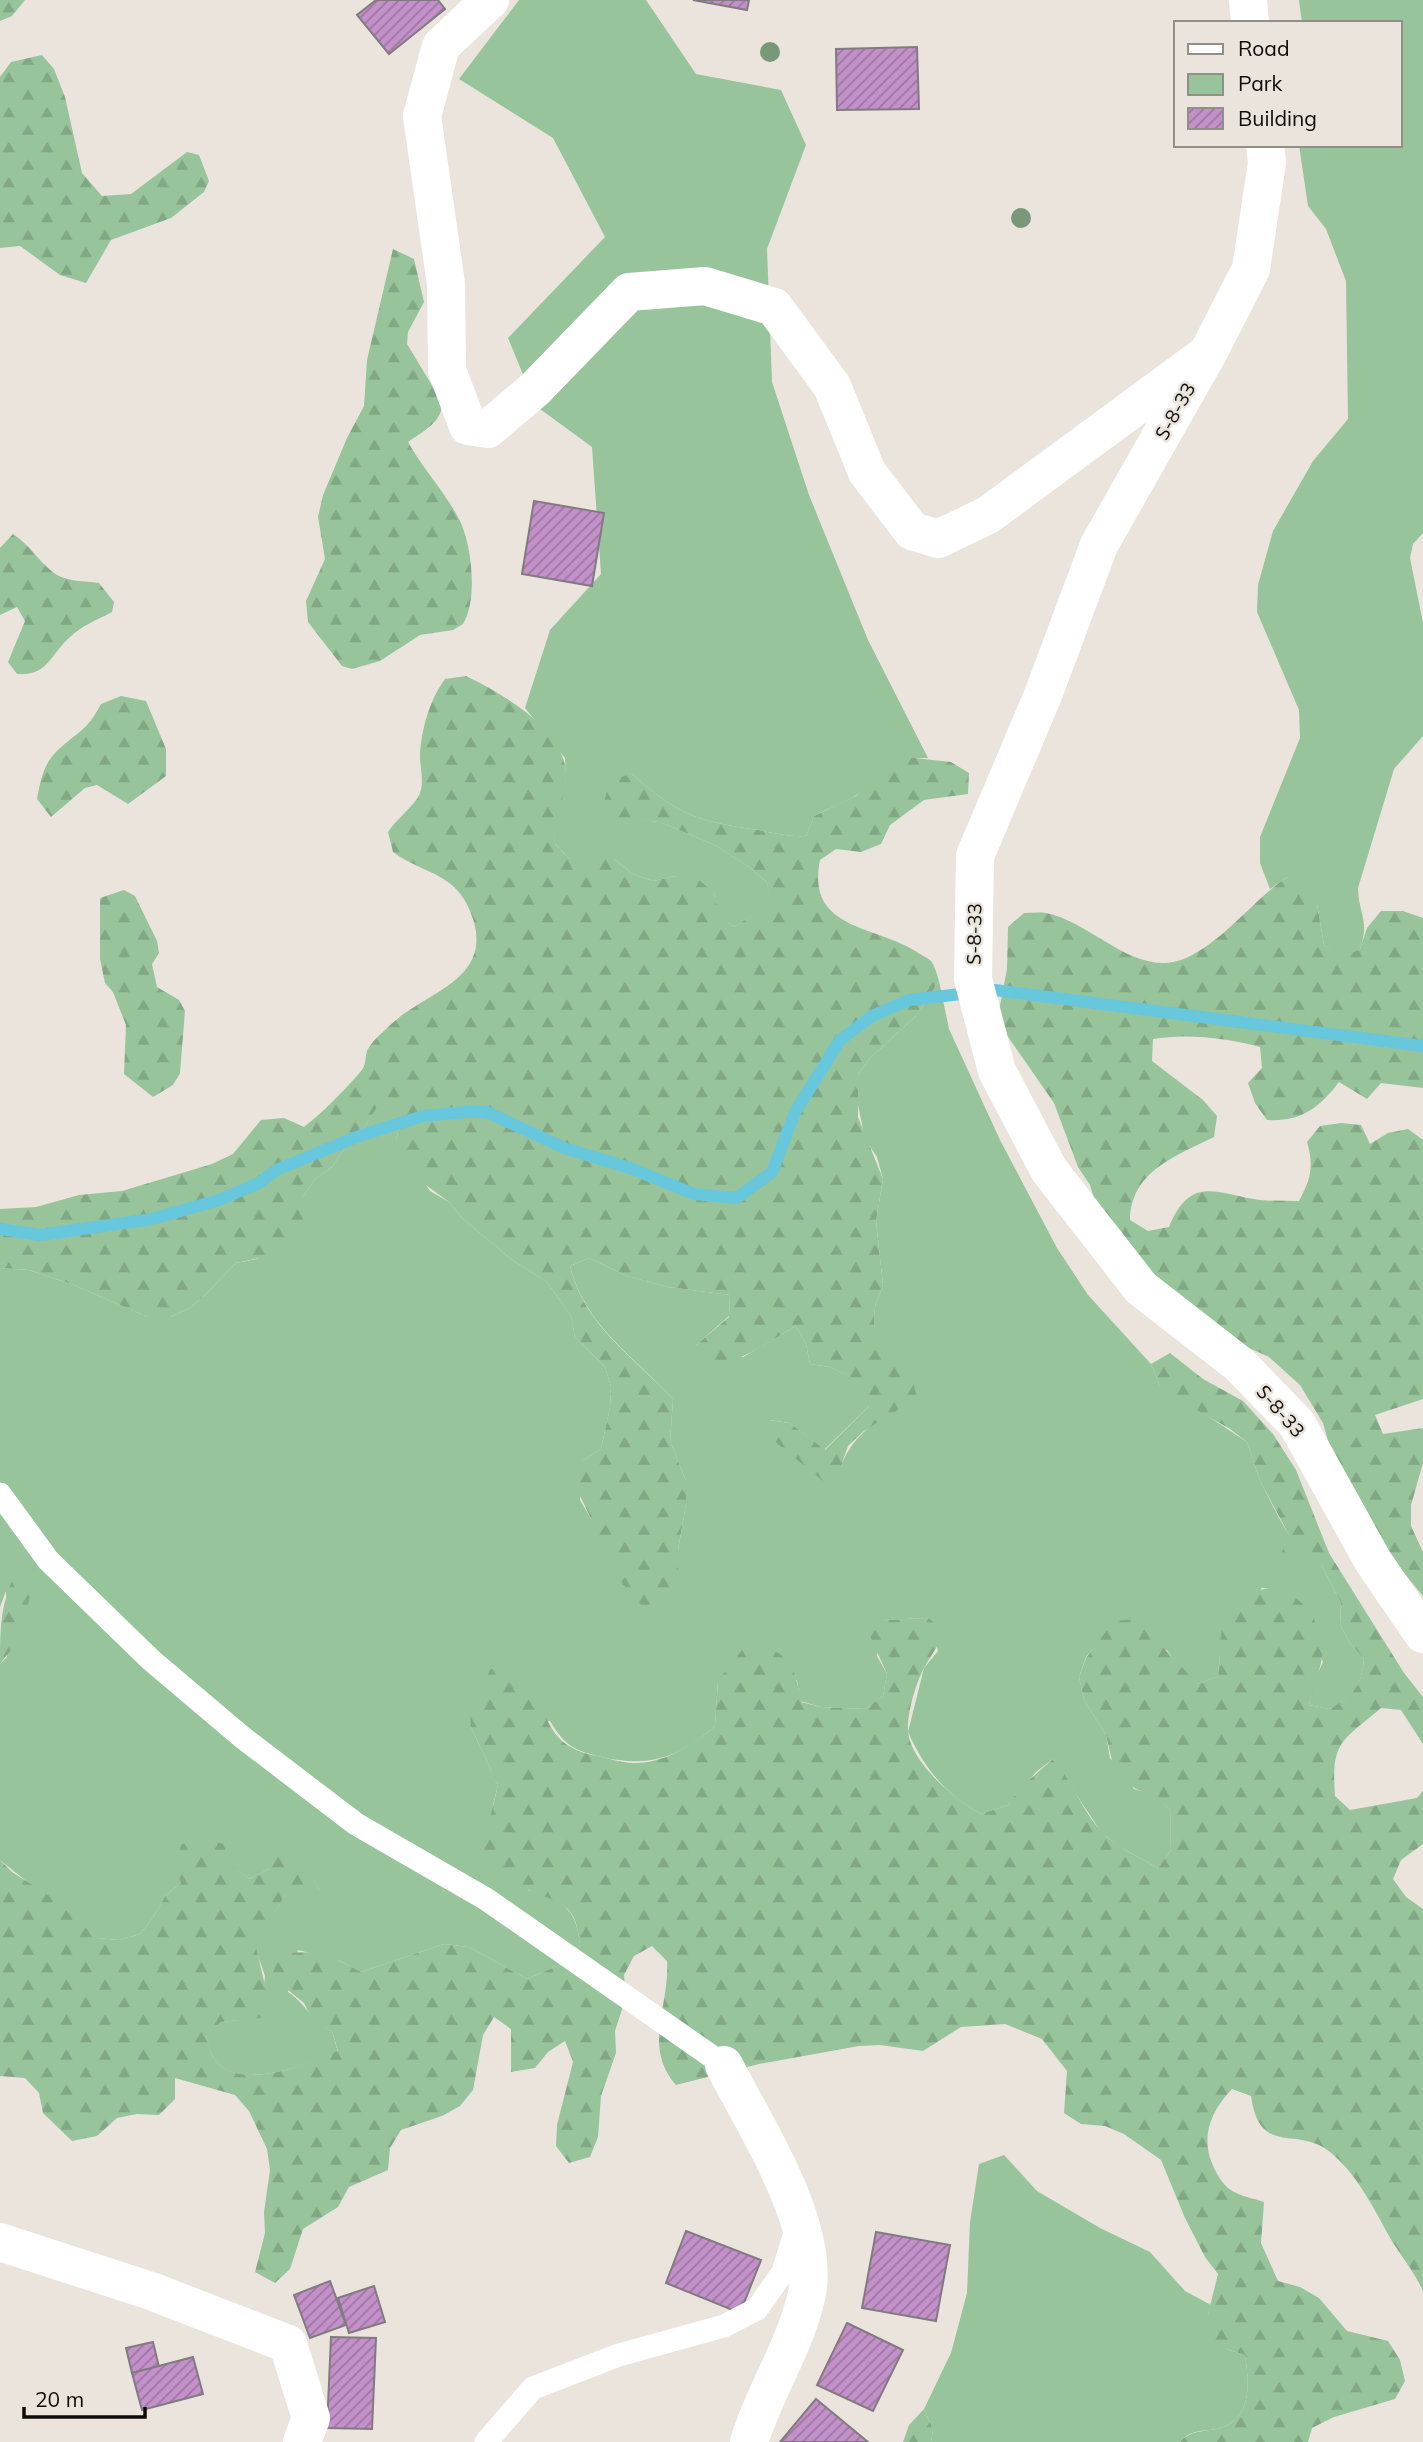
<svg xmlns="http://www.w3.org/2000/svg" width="1423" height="2442" viewBox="0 0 1423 2442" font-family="Mulish,'Noto Sans Armenian',sans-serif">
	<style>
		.green { fill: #97c49b }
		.forest { fill: url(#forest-firs) }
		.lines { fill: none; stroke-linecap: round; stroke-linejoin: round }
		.stream { stroke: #66c7dd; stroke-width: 12 }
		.building { fill: url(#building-hatch); stroke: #817b81; stroke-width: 2 }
		.lane { stroke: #fff; stroke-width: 23 }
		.street { stroke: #fff; stroke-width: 38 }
		.secondary { stroke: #fff; stroke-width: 38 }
		.tree { fill: #799879 }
		.labels { text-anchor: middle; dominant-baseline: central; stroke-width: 5; stroke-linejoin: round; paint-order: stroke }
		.street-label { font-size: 19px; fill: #0e0c09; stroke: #eae4dd }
	</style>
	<defs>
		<pattern id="forest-firs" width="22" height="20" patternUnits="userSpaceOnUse" patternTransform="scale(1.75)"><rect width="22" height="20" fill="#97c49b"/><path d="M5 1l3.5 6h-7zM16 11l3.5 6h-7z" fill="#81a784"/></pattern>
		<pattern id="building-hatch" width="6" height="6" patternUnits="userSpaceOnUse" patternTransform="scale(1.75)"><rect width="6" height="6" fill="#c391c9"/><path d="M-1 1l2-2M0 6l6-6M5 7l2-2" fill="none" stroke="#9d75a1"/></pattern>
	</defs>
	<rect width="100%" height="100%" fill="#eae4dd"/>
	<g class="green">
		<path d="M519 0H646L696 74 781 90 806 145 767 249 772 382 809 495 868 640 928 758C885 757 888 771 858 794 846 803 828 808 814 816L806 836C788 837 775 833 758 830 697 821 678 815 632 774L618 818 660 822 717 846 752 869 767 883 771 904 734 927 717 914 714 893 675 876 653 881 633 874 614 859H570L555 844 554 822 566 780 565 758 525 708 550 630 601 574 592 447 536 406 508 338 605 237 553 138 459 79Z"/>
		<path d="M1299 0H1423V533L1413 544 1410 558 1423 623V736L1394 769 1358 888C1359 916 1370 920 1360 949L1340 959 1324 945 1317 904 1287 877 1270 889 1260 863V837L1300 738 1299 710 1257 612 1258 585 1273 531 1313 461 1348 419 1346 281 1326 229 1308 206 1299 145H1400V23H1302Z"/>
		<path d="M939 981 949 1029 1000 1140 1057 1248 1088 1295 1151 1364 1159 1384 1247 1442 1260 1481 1279 1518 1289 1535 1322 1566 1341 1603 1340 1624 1349 1642 1364 1659C1361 1688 1355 1694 1330 1709L1309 1705 1313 1683 1323 1662C1308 1620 1313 1593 1262 1588L1222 1633 1218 1676 1198 1684 1181 1669 1167 1650 1100 1641 1086 1657 1079 1677 1084 1700 1106 1735 1110 1758 1134 1789 1154 1795 1170 1809 1171 1850 1158 1868 1118 1846 1101 1832 1053 1759 1036 1772 1008 1805 981 1814C946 1795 924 1768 908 1732L924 1668 938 1651 928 1618 884 1620 877 1656 887 1674 883 1696 865 1709 821 1707 800 1701 797 1680 718 1681 715 1726C681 1757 650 1767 606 1758 576 1751 566 1748 550 1721L471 1727 498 1785 493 1805 528 1890C561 1899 577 1908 580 1945L568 1961 527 1979 469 1947 444 1944 361 1972 340 1961 298 1950 288 1992C310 2007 307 2019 332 2031L338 2052C308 2064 235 2094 213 2057 210 2051 208 2042 206 2035L221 2022 261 2017 265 1976 255 1947 286 1893 319 1890 309 1870 269 1869 249 1879 232 1866 181 1883 165 1896 154 1916 140 1934 119 1940 97 1938 0 1860V1664L7 1657 6 1591 0 1607V1268L29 1270 71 1284 148 1317H170L190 1308 206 1294 236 1263 257 1259 303 1219V1197L315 1179 332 1167 344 1149 359 1136 382 1098 403 1099V1120L396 1139 430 1191 449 1202 462 1218 511 1259 547 1282 571 1316 575 1337 605 1367 611 1387 610 1407 601 1449 582 1461 580 1500 591 1519 678 1592V1550L686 1504V1481L670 1441 673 1399C633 1355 585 1326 570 1266L589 1258 627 1276 668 1287 730 1295 729 1316 696 1345 743 1357 796 1326 806 1344 810 1364 830 1367 867 1384 870 1405 824 1450 790 1423 769 1420 841 1466C852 1438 872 1422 899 1409L885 1344 874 1326 875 1306 883 1285 876 1221 883 1179 877 1157 865 1139 856 1095 858 1074 870 1058 916 1016Z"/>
		<path d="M1004 2155 1037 2191 1100 2228 1150 2252 1185 2291 1211 2305 1208 2314 1226 2349 1245 2355C1249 2382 1253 2417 1221 2428 1206 2432 1191 2428 1180 2442H931L933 2429 924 2409 951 2353 967 2293 970 2222 979 2164Z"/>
	</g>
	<g class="forest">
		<path d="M0 0H25L12 16 0 21Z"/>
		<path d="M42 55 54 69 65 97 82 173 102 196 131 194 187 152 199 155 209 181 204 192 171 218 111 240 86 283 60 275 20 246 0 248V77L11 62Z"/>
		<path d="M393 249 414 259 424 302 408 332 407 344 442 402C443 422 423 431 408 442 423 469 445 492 459 519 472 544 478 600 463 624L453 630 420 635 380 661 352 669 342 666 308 622 306 601 325 559 318 517 323 495 347 438 364 406 367 360Z"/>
		<path d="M13 534C30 545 39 562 54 573 66 582 85 581 99 583L114 602 112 612C97 620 81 626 69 638 49 656 48 676 17 674L8 662 25 621 17 607 0 615V548Z"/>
		<path d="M466 676C503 694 570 732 566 780 563 805 554 816 555 844L570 859H614L633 874 653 881 675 876 698 879 714 893 718 914 734 927 770 904 767 883 752 869 717 846 660 822 618 819 604 802 610 780 632 774C678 815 697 821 758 830 775 833 788 837 806 836L814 816 856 796 886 766 906 757 951 762 969 773 968 794 924 800 890 825 881 844 861 852 836 849 820 860C806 930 873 924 917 952 921 955 928 958 931 961 935 966 937 975 939 981L916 1016 870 1058 858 1074V1117L883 1179 876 1221 883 1285 875 1306 874 1326 912 1377 917 1398 864 1431 848 1446 841 1466 824 1482 773 1440 768 1420 790 1423 825 1450 869 1406 866 1384 830 1367 810 1364 806 1344 796 1326C765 1344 738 1365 700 1365L696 1345 729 1317 730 1295 668 1287 627 1276 589 1258 570 1266C584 1326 633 1356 673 1399L670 1441 686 1481V1504L678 1550V1592L669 1612 648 1613 621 1582 573 1481 582 1461 601 1449 610 1407 611 1387 605 1367 575 1337 571 1316 547 1282 511 1259 462 1218 449 1202 415 1177 396 1139 403 1120 402 1099H382L359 1136 344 1149 332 1167 315 1179 303 1197V1219L296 1242 278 1254 236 1263 206 1294 190 1308 170 1317H148L71 1284 29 1270 0 1268V1209L36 1207 79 1195 122 1191 212 1164 233 1154 261 1120 284 1118 304 1127C320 1115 348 1087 361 1071 366 1066 365 1058 367 1051 371 1042 381 1034 388 1027 424 992 490 982 474 922 469 906 462 892 448 882 431 870 410 865 393 852L388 832C396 820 409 810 417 799 426 785 420 771 420 756 421 730 430 699 445 679Z"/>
		<path d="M121 696 146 701 166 749V776L128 804 97 785 85 788 51 817 37 799C40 783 43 765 56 752 76 732 86 733 101 704Z"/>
		<path d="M1287 877 1307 886 1317 904 1324 945 1340 958 1360 949 1367 928 1381 911H1403L1423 918V1088L1381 1083 1367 1099 1339 1082C1319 1108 1301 1122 1267 1120L1255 1103 1248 1083 1262 1068 1260 1047C1228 1038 1186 1033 1153 1039L1152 1061 1203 1100 1217 1116 1214 1137C1176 1156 1131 1171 1130 1220L1148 1231 1169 1227C1191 1174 1216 1194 1260 1200 1273 1201 1286 1201 1299 1201 1311 1179 1314 1166 1307 1142L1320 1126 1341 1123 1361 1125 1370 1144 1388 1133 1408 1129 1423 1140V1399L1375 1415 1383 1434 1423 1428V1463L1411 1505V1526L1423 1552V1596L1385 1550 1335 1465 1323 1423 1300 1385 1269 1357 1249 1348 1159 1289 1103 1227 1090 1185 1078 1167 1054 1103 1004 1031 999 1011 1007 969 1008 927 1024 913C1031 913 1039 912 1046 913 1093 922 1136 980 1186 958 1225 940 1252 901 1287 877Z"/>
		<path d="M124 890 135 896 157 941 159 953 152 964 157 987 179 1000 185 1011 180 1073 173 1085 153 1097 124 1074 126 1025 113 992 105 983 100 959V898Z"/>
		<path d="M1170 1353 1203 1379 1243 1401 1273 1434 1296 1470 1329 1553 1404 1673 1423 1697V1744L1401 1710 1381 1708C1341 1742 1331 1741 1335 1796L1350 1810 1417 1798 1423 1791V1844L1401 1860 1393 1879 1406 1897 1423 1909V2291C1414 2271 1400 2255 1389 2236 1373 2207 1357 2174 1330 2152 1296 2125 1260 2158 1251 2096L1232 2089C1204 2118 1198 2150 1224 2184 1233 2195 1252 2198 1264 2202L1261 2243 1278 2281 1300 2287 1319 2298 1347 2331 1388 2341 1400 2360 1405 2381 1395 2399 1334 2417 1312 2428 1308 2442H1180C1191 2429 1206 2432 1221 2428 1253 2417 1249 2382 1245 2355L1226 2349 1210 2336 1208 2314 1218 2274 1205 2257 1185 2218 1161 2160 1124 2134 1105 2126 1081 2124 1064 2113 1067 2071 1042 2039 1005 2024 961 2027 923 2051 880 2045 859 2046 759 2064 676 2085C642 2046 670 2007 667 1961L652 1946 634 1956 624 1975 626 1997 615 2031 616 2053 601 2096 598 2137 590 2157 569 2163 556 2146 557 2125 573 2062 565 2041 548 2052 535 2068 511 2072V2029L494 2017 483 2035 473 2090 460 2106 442 2116 401 2130 390 2148 388 2170 349 2187 338 2207 303 2229 290 2269 275 2283 255 2272 265 2233 264 2212 270 2170 267 2149 249 2111 235 2095 175 2078V2099L159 2115 137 2114 117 2118 97 2136 72 2141 43 2113 39 2093 25 2078 0 2076V1860L12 1872 48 1895 97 1938 119 1940 140 1934 154 1916 165 1896 181 1883 174 1863 182 1844 203 1838 223 1844 232 1865 249 1879 269 1869 278 1850H301L319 1890 303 1904 286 1893 256 1947 268 1998 261 2018 221 2022 206 2036C209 2042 210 2051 213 2057 236 2094 308 2064 338 2051L332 2031 313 2022 304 2003 272 1977 277 1957C311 1946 331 1956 361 1972L444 1944 469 1947 527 1979 568 1961 580 1945C576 1901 561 1905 527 1889 507 1881 494 1866 483 1848L498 1785 471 1727 469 1706 491 1669C548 1676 533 1713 562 1741 574 1751 587 1754 601 1757 611 1759 623 1763 633 1763 663 1764 694 1745 715 1726L718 1681 745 1646C786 1646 795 1664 801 1702L821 1707 865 1709 883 1696 887 1674 870 1636 884 1620 928 1618 944 1630C939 1647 932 1653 924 1668 916 1683 907 1713 908 1731 910 1762 956 1801 981 1814L1008 1805 1021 1787 1053 1759C1072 1781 1082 1811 1102 1832 1117 1848 1139 1857 1158 1868L1171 1850 1170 1809C1153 1794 1135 1790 1116 1778L1106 1735 1084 1700 1079 1677 1086 1658 1114 1621 1136 1619 1198 1684 1218 1676C1221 1657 1218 1631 1227 1613 1231 1604 1243 1597 1251 1593 1286 1577 1317 1610 1322 1643 1325 1664 1313 1683 1309 1705L1330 1709C1354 1694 1361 1688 1364 1659L1349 1642 1340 1624 1341 1603 1322 1566 1281 1554 1289 1535 1260 1481 1247 1442 1230 1429 1174 1397 1159 1384 1151 1364Z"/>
		<path d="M37 1569 19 1639 0 1664C0 1628 0 1605 16 1572Z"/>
		<path d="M924 2409 933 2429 931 2442H903L909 2425Z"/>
	</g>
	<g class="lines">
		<path class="stream" d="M0 1229 40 1235 152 1219 219 1200 259 1183 276 1170 359 1136 423 1116 466 1112H487L564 1148 630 1168 694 1194 737 1198 772 1172 795 1112 840 1040 872 1016 909 1000 995 990 1423 1046"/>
	</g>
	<g class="building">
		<path d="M376 0H438L445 9 389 54 357 15Z"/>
		<path d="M693 0H749L747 10Z"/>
		<path d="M917 47 919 109 837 110 836 49Z"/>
		<path d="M534 501 604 513 592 586 522 574Z"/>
		<path d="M686 2231 761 2260 740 2313 666 2283Z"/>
		<path d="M876 2232 950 2245 936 2321 862 2308Z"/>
		<path d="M330 2281 346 2325 310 2338 294 2295Z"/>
		<path d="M374 2286 385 2322 349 2333 338 2298Z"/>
		<path d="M847 2323 903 2350 873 2411 817 2385Z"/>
		<path d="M331 2337 376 2338 372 2429 327 2428Z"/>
		<path d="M153 2342 159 2367 132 2373 126 2348Z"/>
		<path d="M193 2357 203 2394 142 2410 132 2373Z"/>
		<path d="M816 2399 868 2442H780Z"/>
	</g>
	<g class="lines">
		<g class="lane">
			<path d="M0 1494 48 1560 151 1660 242 1737 356 1824 486 1899 724 2065"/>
			<path d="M486 2442 533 2388 619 2355 724 2326 757 2309 783 2272 796 2230"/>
		</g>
		<g class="street">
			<path d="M490 0 441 46 422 116 446 284 447 370 468 426 488 429 535 389 629 292 705 286 774 307 832 386 867 472 912 531 938 539 988 515 1208 353"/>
			<path d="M724 2065C755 2127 823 2228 806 2298 794 2348 764 2393 749 2442"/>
			<path d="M0 2242 151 2291 288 2344 311 2418 302 2442"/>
		</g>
		<g class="secondary">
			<path d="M1248 0 1250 23"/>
			<path d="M1265 145 1267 163 1251 269 1208 353 1099 545 1043 695 975 856 973 979 997 1071 1049 1170 1141 1288 1240 1365 1297 1424 1373 1561 1423 1634"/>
		</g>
	</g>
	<g class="tree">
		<circle cx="770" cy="52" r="10"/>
		<circle cx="1021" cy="218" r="10"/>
	</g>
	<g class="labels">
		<g class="street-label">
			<text transform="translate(1175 411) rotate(-61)">Տ-8-33</text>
			<text transform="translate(974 934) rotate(-89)">Տ-8-33</text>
			<text transform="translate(1281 1411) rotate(49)">Տ-8-33</text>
		</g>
	</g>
	<rect x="1174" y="21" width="228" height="126" fill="#eae4dd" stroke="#928e88" stroke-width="2"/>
	<rect x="1188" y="44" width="35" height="10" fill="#ffffff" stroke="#928e88" stroke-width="2"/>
	<text x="1238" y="56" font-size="21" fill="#0e0c09">Road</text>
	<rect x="1188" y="74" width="35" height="21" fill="#97c49b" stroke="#928e88" stroke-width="2"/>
	<text x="1238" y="91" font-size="21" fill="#0e0c09">Park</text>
	<rect x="1188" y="108" width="35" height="21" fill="url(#building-hatch)" stroke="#928e88" stroke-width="2"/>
	<text x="1238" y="126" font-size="21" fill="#0e0c09">Building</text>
	<path d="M24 2407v10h121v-10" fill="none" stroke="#0e0c09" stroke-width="3.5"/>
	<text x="35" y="2407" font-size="21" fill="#0e0c09" stroke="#eae4dd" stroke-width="5" paint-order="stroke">20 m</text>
</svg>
